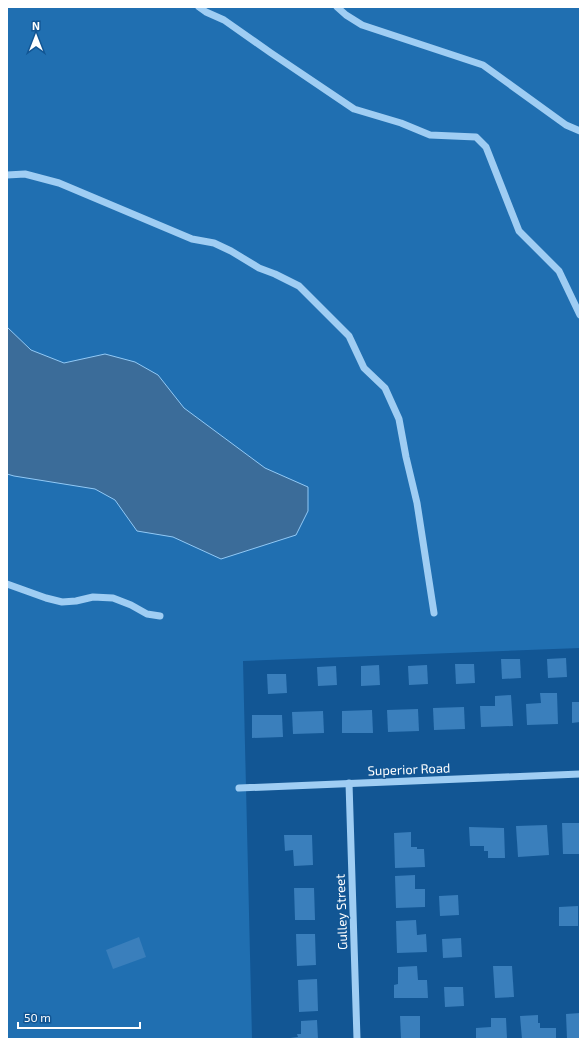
<svg xmlns="http://www.w3.org/2000/svg" width="587" height="1046" viewBox="0 0 587 1046" font-family="'Exo 2',sans-serif">
	<style>
		.green { fill: #206fb1 }
		.water { fill: #3b6c99; stroke: #91c9f6 }
		.building { fill: #3a7fbc }
		.lines { fill: none; stroke-linecap: round; stroke-linejoin: round }
		.minor { stroke: #9fcdf3; stroke-width: 7 }
		.labels { text-anchor: middle; dominant-baseline: central; stroke-width: 3; stroke-linejoin: round; paint-order: stroke }
		.street-label { font-size: 13px; fill: #fff; stroke: #125694 }
	</style>
	<rect width="100%" height="100%" fill="#125694"/>
	<path class="green" d="M7 7H580V648L243 661 252 1039H7Z"/>
	<path class="water" d="M7 327 31 350 64 363 105 354 135 362 158 375 184 408 265 468 308 487V511L296 535 221 559 173 537 137 531 115 500 95 489 14 476 7 474Z"/>
	<g class="building">
		<path d="M566 658 567 677 548 678 547 659Z"/>
		<path d="M501 659H520L521 678 502 679Z"/>
		<path d="M455 664H474L475 683 456 684Z"/>
		<path d="M379 665 380 685 361 686V666Z"/>
		<path d="M427 665 428 684 409 685 408 666Z"/>
		<path d="M336 666 337 685 318 686 317 667Z"/>
		<path d="M267 674H286L287 693 268 694Z"/>
		<path d="M540 693H557L558 724 527 725 526 704 541 703Z"/>
		<path d="M511 695 513 726 481 727 480 706H495V696Z"/>
		<path d="M572 702H580V722L572 723Z"/>
		<path d="M464 707 465 729 434 730 433 708Z"/>
		<path d="M418 709 419 731 388 732 387 710Z"/>
		<path d="M372 710 373 733H342V711Z"/>
		<path d="M323 711 324 733 293 734 292 712Z"/>
		<path d="M252 715H282L283 737 252 738Z"/>
		<path d="M562 823H580V854H563Z"/>
		<path d="M547 825 549 855 518 857 516 826Z"/>
		<path d="M469 827 504 828 505 858H488V851H484V846H470Z"/>
		<path d="M411 832V847H417V849H424L425 867 395 868 394 833Z"/>
		<path d="M284 835H312L313 865 294 866 293 850 285 851Z"/>
		<path d="M415 875V889H425V907L396 908 395 876Z"/>
		<path d="M294 888H314L315 920H295Z"/>
		<path d="M458 895 459 915 440 916 439 896Z"/>
		<path d="M578 906V926H559V907Z"/>
		<path d="M416 920 417 935 426 934 427 952 397 953 396 921Z"/>
		<path d="M296 934H315L316 965 297 966Z"/>
		<path d="M139 937 146 957 113 969 106 950Z"/>
		<path d="M461 938 462 957 443 958 442 939Z"/>
		<path d="M417 966 418 980H427L428 998H394V985L398 984V967Z"/>
		<path d="M493 966H512L514 997 495 998Z"/>
		<path d="M317 979 318 1011 299 1012 298 980Z"/>
		<path d="M444 987H463L464 1006 445 1007Z"/>
		<path d="M580 1013V1038L567 1039 566 1014Z"/>
		<path d="M538 1015V1023H540V1028H556V1039H522L520 1016Z"/>
		<path d="M400 1016H420V1039H401Z"/>
		<path d="M491 1018H506L507 1039H476V1028L491 1027Z"/>
		<path d="M317 1020 318 1039H290V1038L298 1037 297 1034H301V1021Z"/>
	</g>
	<g class="lines">
		<g class="minor">
			<path d="M199 7 206 12 224 20 271 53 354 109 401 123 430 135 476 137 486 147 519 231 559 271 580 315"/>
			<path d="M337 7 346 15 362 25 483 65 566 125 580 131"/>
			<path d="M7 175 25 174 59 183 192 239 214 243 231 251 259 268 275 274 299 286 349 336 364 368 385 388 399 419 406 457 417 503 434 613"/>
			<path d="M7 584 46 598 62 602 76 601 93 597 113 598 131 605 147 614 160 616"/>
			<path d="M349 783 357 1039"/>
			<path d="M239 788 580 774"/>
		</g>
	</g>
	<g class="labels">
		<g class="street-label">
			<text transform="translate(409 769) rotate(-2)">Superior Road</text>
			<text transform="translate(341 912) rotate(-92)">Gulley Street</text>
		</g>
	</g>
	<rect width="587" height="1046" fill="none" stroke="#ffffff" stroke-width="16"/>
	<g transform="translate(36 36)" stroke="#125694" stroke-width="3" paint-order="stroke">
	<path d="M0-3L7 15L0 10L-7 15Z" fill="#ffffff"/>
	<text y="-6" font-size="11" font-weight="bold" text-anchor="middle" fill="#ffffff">N</text>
	</g>
	<path d="M18 1022v6h122v-6" fill="none" stroke="#ffffff" stroke-width="2"/>
	<text x="24" y="1022" font-size="12" fill="#ffffff" stroke="#125694" stroke-width="3" paint-order="stroke">50 m</text>
</svg>
